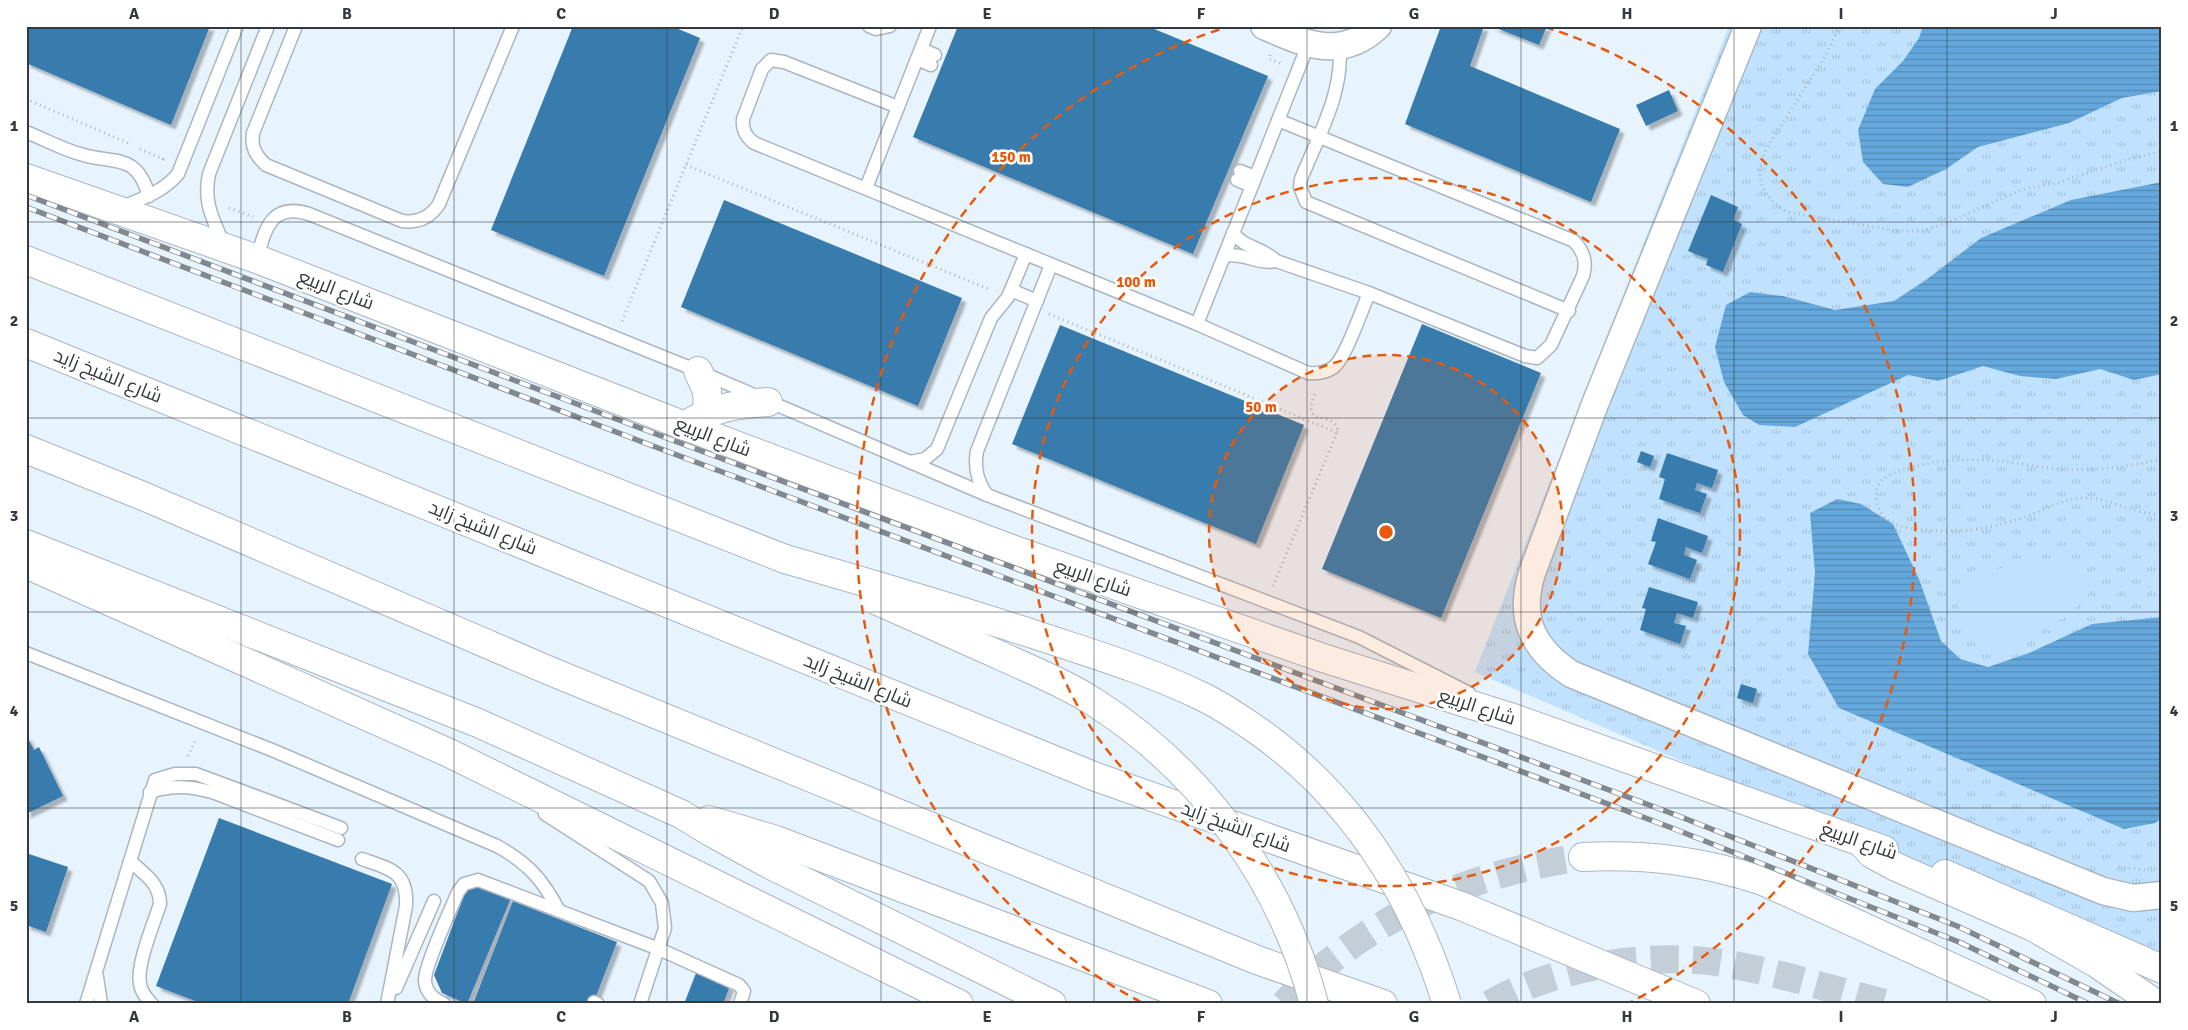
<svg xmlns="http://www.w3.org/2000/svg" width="2188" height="1030" viewBox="0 0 2188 1030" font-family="Signika,Cairo,sans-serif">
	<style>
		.grass { fill: url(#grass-tufts) }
		.pitch { fill: #c0e2fe }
		.water { fill: url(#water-rules) }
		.building { fill: #377bae; filter: url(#shadow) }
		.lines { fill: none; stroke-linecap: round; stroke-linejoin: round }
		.motorway-tunnel { stroke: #c3ced7; stroke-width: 28; stroke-dasharray: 28 14; stroke-linecap: butt }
		.service-casing { stroke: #abb6c0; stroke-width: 15 }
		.minor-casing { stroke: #abb6c0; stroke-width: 29 }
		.secondary-casing { stroke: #abb6c0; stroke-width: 30 }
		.motorway-casing { stroke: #abb6c0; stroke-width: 30 }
		.path { stroke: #acb6be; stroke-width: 3; stroke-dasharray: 1 4; stroke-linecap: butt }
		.service { stroke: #fff; stroke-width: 12 }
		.minor { stroke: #fff; stroke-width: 26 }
		.secondary { stroke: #fff; stroke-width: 28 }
		.motorway { stroke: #fff; stroke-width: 28 }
		.rail-casing { stroke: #81888f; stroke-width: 5.5 }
		.rail { stroke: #fff; stroke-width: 4; stroke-dasharray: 11; stroke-linecap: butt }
		.motorway-bridge-casing { stroke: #abb6c0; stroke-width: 30; stroke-linecap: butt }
		.motorway-bridge { stroke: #fff; stroke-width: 28 }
		.grid { fill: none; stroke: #35393d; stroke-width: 1; stroke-opacity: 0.55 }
		.ring { fill: none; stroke: #e8590c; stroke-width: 2.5; stroke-dasharray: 9 6 }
		.labels { text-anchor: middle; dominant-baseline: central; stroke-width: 5; stroke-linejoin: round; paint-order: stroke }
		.street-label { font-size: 19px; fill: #35393d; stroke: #fff }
		.centre { fill: #e8590c; stroke: #fff; stroke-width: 2.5 }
		.ring-label { font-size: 15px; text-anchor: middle; font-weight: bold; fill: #e8590c; stroke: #fff; stroke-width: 5; stroke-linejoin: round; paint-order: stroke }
		.neatline { fill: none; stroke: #35393d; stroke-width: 2 }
		.grid-label { font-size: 16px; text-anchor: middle; font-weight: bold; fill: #35393d }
	</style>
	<defs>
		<pattern id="grass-tufts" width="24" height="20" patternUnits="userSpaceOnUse" patternTransform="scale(1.25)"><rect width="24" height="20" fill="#c0e2fe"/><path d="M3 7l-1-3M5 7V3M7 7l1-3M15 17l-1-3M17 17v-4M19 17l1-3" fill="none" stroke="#a6c3db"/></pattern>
		<pattern id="water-rules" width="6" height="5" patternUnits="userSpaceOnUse" patternTransform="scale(1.25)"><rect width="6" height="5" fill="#64a8dd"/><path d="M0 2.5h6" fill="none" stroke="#538ab4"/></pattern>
		<filter id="shadow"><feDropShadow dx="4.5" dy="4.5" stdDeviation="1" flood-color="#0004"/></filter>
	</defs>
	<rect width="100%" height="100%" fill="#e7f3fd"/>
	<path class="grass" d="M1729 26H2162V968L1475 672Z"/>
	<path class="pitch" d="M2066 558 2084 572 2090 592 2069 615 2005 649 1979 644 1963 621 1955 594 1972 575 2020 564Z"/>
	<g class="water">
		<path d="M1923 26H2162V91L2122 98 2069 123 1978 147 1946 169 1908 187 1883 184 1863 162 1858 130 1875 89 1903 61 1919 38Z"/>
		<path d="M2162 182V374L2134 380 2100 369 2056 379 2020 376 1983 366 1938 381 1908 375 1795 427 1759 425 1743 415 1724 382 1715 347 1726 305 1750 292 1783 296 1835 310 1894 301 1926 280 1981 238 2071 200Z"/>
		<path d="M1837 499 1861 504 1893 524 1919 579 1941 641 1960 659 1988 667 2029 653 2092 624 2162 617V818L2155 823 2124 829 1839 708 1808 654 1815 573 1810 513Z"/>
	</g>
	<g class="building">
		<path d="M26 26H210L171 125 26 63Z"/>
		<path d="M573 26H671L700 38 604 276 491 230Z"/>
		<path d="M958 26H1147L1268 76 1193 254 913 137Z"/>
		<path d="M1441 26H1484L1470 66 1620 129 1591 202 1405 124Z"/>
		<path d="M1491 26H1547L1539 45Z"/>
		<path d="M1669 90 1678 111 1646 126 1636 105Z"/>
		<path d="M1711 195 1738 207 1733 220 1742 224 1723 272 1706 265 1708 259 1688 251Z"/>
		<path d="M724 200 962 298 918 406 681 307Z"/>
		<path d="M1422 324 1541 373 1441 618 1322 569Z"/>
		<path d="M1060 325 1304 425 1256 544 1012 444Z"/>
		<path d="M1641 451 1654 456 1650 467 1637 462Z"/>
		<path d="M1667 453 1718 470 1712 488 1697 483 1695 490 1707 494 1700 513 1659 499 1665 479 1659 477Z"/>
		<path d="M1658 518 1708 536 1702 553 1686 547 1684 555 1697 560 1690 579 1648 564 1656 542 1651 541Z"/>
		<path d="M1649 587 1698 602 1693 618 1677 613 1674 623 1686 626 1680 644 1640 630 1646 609 1642 608Z"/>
		<path d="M1741 684 1757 689 1753 703 1737 698Z"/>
		<path d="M26 734 34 750 39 747 63 796 26 814Z"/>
		<path d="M219 818 392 884 348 1004H203L156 986Z"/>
		<path d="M26 853 68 867 46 932 26 925Z"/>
		<path d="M478 885 511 898 467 1004 442 993 434 975 466 890Z"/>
		<path d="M513 901 617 942 593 1004H473Z"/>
		<path d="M696 973 730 986 723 1004H684Z"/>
	</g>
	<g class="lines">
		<g class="motorway-tunnel">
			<path d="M1284 1004C1365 918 1468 873 1583 857"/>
			<path d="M1490 1004C1557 965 1654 951 1729 964 1783 974 1835 990 1888 1004"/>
		</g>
		<defs>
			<g id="service">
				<path d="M296 26 253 133C251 147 255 155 266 165L402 221C418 223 430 218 439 204L513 26"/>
				<path d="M869 26 876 29 890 26"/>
				<path d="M1339 46C1345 90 1317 139 1301 179L1300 187 1306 202 1569 311"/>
				<path d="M921 49 935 55"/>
				<path d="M917 59 931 65"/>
				<path d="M898 107 784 62 771 60 762 69 743 119C742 129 745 136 754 143L1197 324 1308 373C1317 374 1326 373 1334 367 1346 357 1362 309 1369 293"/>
				<path d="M26 132C44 139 62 149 80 154 114 165 136 151 149 196"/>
				<path d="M1240 171 1255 177"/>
				<path d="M1237 180 1252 186"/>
				<path d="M866 188 930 26"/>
				<path d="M120 208C141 199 163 192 178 174L237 26"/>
				<path d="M1233 233C1244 248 1264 248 1276 261L1369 293 1525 356 1537 358 1551 345 1583 276C1587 262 1584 252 1574 241L1278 120"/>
				<path d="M224 245C213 219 203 203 209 174L268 26"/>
				<path d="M1224 256C1244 252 1258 265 1276 261"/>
				<path d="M257 259C265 229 271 202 309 214L698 371 987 495 1359 637 1469 693"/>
				<path d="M1011 290 1037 301"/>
				<path d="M1197 324 1308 45"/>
				<path d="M910 462 925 459 937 449 991 318 1008 297 1026 254"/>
				<path d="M987 495C977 481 974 468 977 451L1051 265"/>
				<path d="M26 653 272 750 497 846C528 863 543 880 559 911"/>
				<path d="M150 792C174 785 188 786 212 792L338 840"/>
				<path d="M545 814 649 881 662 903 665 928 640 1004"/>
				<path d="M362 859C390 869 408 871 406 906L387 1004"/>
				<path d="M130 861C144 874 160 883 160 904 154 923 136 965 140 984 141 992 147 999 152 1004"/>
				<path d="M97 977 101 1004"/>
				<path d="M396 988 434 901"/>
				<path d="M594 1002 598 1004"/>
				<path d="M86 1004 155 780 175 774H196L341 828"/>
				<path d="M444 1004C434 999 426 993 425 981 424 967 451 909 458 892L464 884 478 880 659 949 739 985 744 991 740 1004"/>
			</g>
			<g id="minor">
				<path d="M1264 26C1305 44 1341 61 1378 26"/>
				<path d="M1748 26 1595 404 1532 573C1518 618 1532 648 1571 674L2103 891 2133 898 2162 895"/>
			</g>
			<g id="secondary">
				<path d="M26 178 257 259 685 426 1017 551 1323 658 1510 717 1884 850"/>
				<path d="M698 371 707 391 708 412"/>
				<path d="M685 426C711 408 736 404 768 402"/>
				<path d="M1945 874 2162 969"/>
			</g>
			<g id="motorway">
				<path d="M26 260 785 559"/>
				<path d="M26 343 1096 777 1461 906 1696 1004"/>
				<path d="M26 449 143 496 550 671 1257 960 1383 1004"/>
				<path d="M26 544 478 723 681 814 709 831 767 863 1052 1004"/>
				<path d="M26 564 449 753 959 1004"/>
				<path d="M709 820 776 840 1208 1004"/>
				<path d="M1862 843 1872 854 1896 867 2033 927 2096 963 2156 1004"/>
				<path d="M1583 857C1648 854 1702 861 1763 881L2032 1004"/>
			</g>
		</defs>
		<use href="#service" class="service-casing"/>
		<use href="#minor" class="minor-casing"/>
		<use href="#secondary" class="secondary-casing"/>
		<use href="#motorway" class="motorway-casing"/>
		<g class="path">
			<path d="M733 26 742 29"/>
			<path d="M1840 26 1826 55 1766 149C1754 178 1761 196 1787 212L1897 231H1922L1947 223 2023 189 2058 183 2123 161 2162 151"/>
			<path d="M1270 55 1269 59 1283 64"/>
			<path d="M26 99 128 143"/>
			<path d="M140 149 163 159 162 160"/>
			<path d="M686 165 991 290"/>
			<path d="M229 208 253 217"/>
			<path d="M1049 314 1338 433"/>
			<path d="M622 321 743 26"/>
			<path d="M2162 459C2128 467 2094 471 2060 469 2043 468 2025 464 2008 462 1973 458 1936 459 1903 470 1896 472 1887 475 1882 480 1874 488 1875 502 1880 511 1886 524 1903 527 1916 529 1954 534 1991 530 2027 516 2045 510 2062 499 2081 498 2109 496 2134 516 2162 514"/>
			<path d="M1273 586 1338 430C1332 408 1299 431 1316 391"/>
			<path d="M188 756 196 739"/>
			<path d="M2119 867 2145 870"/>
		</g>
		<use href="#service" class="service"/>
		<use href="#minor" class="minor"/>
		<use href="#secondary" class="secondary"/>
		<use href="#motorway" class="motorway"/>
		<defs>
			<g id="rail">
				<path d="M26 195 656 434 1676 815 1957 926 2120 1004"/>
				<path d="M26 207 653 446 1672 828 1959 942 2089 1004"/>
			</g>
		</defs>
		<use href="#rail" class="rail-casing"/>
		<use href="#rail" class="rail"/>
		<defs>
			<g id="motorway-bridge">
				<path d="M785 559C869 583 953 608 1036 635 1093 654 1150 671 1203 697 1224 707 1242 720 1261 733 1355 801 1413 894 1447 1004"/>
				<path d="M875 600C917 618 958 637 999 655 1031 670 1065 683 1094 702 1202 771 1282 880 1314 1004"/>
			</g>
		</defs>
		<use href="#motorway-bridge" class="motorway-bridge-casing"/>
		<use href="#motorway-bridge" class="motorway-bridge"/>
	</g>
	<path class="grid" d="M241 26V1004M454 26V1004M667 26V1004M881 26V1004M1094 26V1004M1307 26V1004M1521 26V1004M1734 26V1004M1947 26V1004M26 222H2162M26 418H2162M26 612H2162M26 808H2162"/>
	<circle cx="1386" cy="532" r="177" fill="#e8590c" fill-opacity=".12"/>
	<g class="ring">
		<circle cx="1386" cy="532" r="177"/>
		<circle cx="1386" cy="532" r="354"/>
		<path d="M1141 1002A530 530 0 0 1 1227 27M1545 27A530 530 0 0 1 1631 1002"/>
	</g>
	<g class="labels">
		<g class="street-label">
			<text transform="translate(336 290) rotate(21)">شارع الربيع</text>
			<text transform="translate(108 376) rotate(22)">شارع الشيخ زايد</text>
			<text transform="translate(713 437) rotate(21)">شارع الربيع</text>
			<text transform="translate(483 528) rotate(22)">شارع الشيخ زايد</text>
			<text transform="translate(1093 578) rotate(19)">شارع الربيع</text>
			<text transform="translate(858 681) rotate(22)">شارع الشيخ زايد</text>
			<text transform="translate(1477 707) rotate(18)">شارع الربيع</text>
			<text transform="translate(1236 827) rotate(20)">شارع الشيخ زايد</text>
			<text transform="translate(1859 841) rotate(19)">شارع الربيع</text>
		</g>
	</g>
	<circle cx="1386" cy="532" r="8" class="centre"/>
	<g class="ring-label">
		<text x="1011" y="162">150 m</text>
		<text x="1136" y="287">100 m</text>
		<text x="1261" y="412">50 m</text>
	</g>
	<rect width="2188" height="1030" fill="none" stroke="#ffffff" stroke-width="55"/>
	<rect x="28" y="28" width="2132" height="974" class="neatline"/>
	<g class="grid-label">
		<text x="134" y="19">A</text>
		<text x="347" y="19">B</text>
		<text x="561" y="19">C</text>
		<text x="774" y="19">D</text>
		<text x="987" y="19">E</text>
		<text x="1201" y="19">F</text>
		<text x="1414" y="19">G</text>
		<text x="1627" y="19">H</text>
		<text x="1841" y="19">I</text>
		<text x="2054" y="19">J</text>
		<text x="14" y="131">1</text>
		<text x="2174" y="131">1</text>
		<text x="14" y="326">2</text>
		<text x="2174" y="326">2</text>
		<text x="14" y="521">3</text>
		<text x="2174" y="521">3</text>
		<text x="14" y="716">4</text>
		<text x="2174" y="716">4</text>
		<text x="14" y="911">5</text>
		<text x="2174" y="911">5</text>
		<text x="134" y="1022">A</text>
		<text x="347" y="1022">B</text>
		<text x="561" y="1022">C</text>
		<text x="774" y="1022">D</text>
		<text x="987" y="1022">E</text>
		<text x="1201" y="1022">F</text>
		<text x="1414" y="1022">G</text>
		<text x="1627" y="1022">H</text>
		<text x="1841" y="1022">I</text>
		<text x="2054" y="1022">J</text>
	</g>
</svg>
